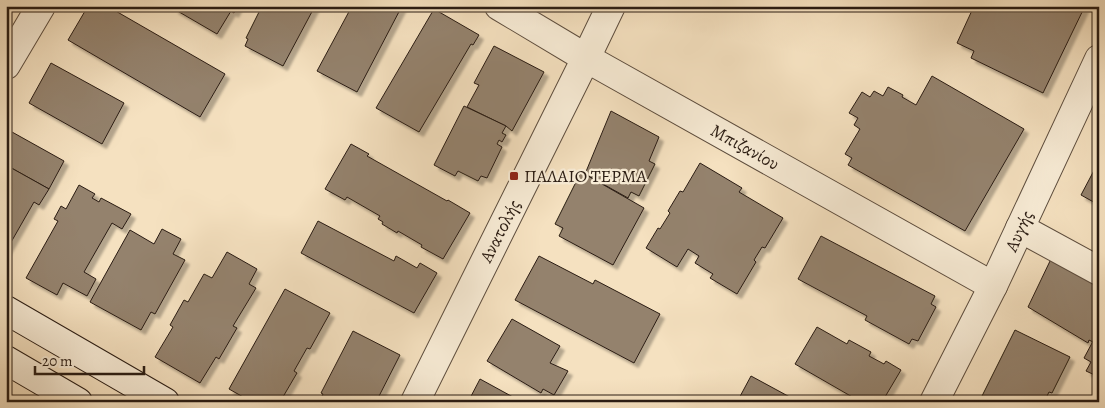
<svg xmlns="http://www.w3.org/2000/svg" width="1105" height="408" viewBox="0 0 1105 408" font-family="Alegreya,serif">
	<style>
		.building { fill: #94826d; stroke: #2a1c13; filter: url(#shadow) }
		.lines { fill: none; stroke-linecap: round; stroke-linejoin: round }
		.street-casing { stroke: #5d4d3e; stroke-width: 30 }
		.secondary-casing { stroke: #2a1c13; stroke-width: 30 }
		.street { stroke: #f8ecd6; stroke-width: 28 }
		.secondary { stroke: #f8ecd6; stroke-width: 28 }
		.poi-dot { fill: #8f2418; stroke: #f8ecd6; stroke-width: 2 }
		.labels { text-anchor: middle; dominant-baseline: central; stroke-width: 4.5; stroke-linejoin: round; paint-order: stroke }
		.street-label { font-size: 18px; fill: #2a1c13; stroke: #f8ecd6 }
		.poi-label { font-size: 18px; fill: #2a1c13; stroke: #f8ecd6; text-anchor: start }
	</style>
	<defs>
		<filter id="shadow"><feDropShadow dx="4.5" dy="4.5" stdDeviation="1" flood-color="#0004"/></filter>
	</defs>
	<rect width="100%" height="100%" fill="#f5e1c0"/>
	<filter id="stains"><feTurbulence type="fractalNoise" baseFrequency=".004" numOctaves="4"/><feColorMatrix values="0 0 0 0 .2 0 0 0 0 .09 0 0 0 0 .02 0 0 0 .5 -.17"/></filter>
	<radialGradient id="worn" r=".72"><stop offset=".6" stop-color="#630" stop-opacity="0"/><stop offset="1" stop-color="#630" stop-opacity=".3"/></radialGradient>
	<g class="building">
		<path d="M88 6H107L225 74 200 117 68 40Z"/>
		<path d="M175 6H238L234 13 231 11 217 34 174 9Z"/>
		<path d="M262 6H315L283 66 245 46 248 39 246 38Z"/>
		<path d="M352 6H402L357 92 317 71Z"/>
		<path d="M974 6H1085L1043 93 971 58 974 51 957 43Z"/>
		<path d="M434 9 479 35 473 45 471 44 419 132 376 108Z"/>
		<path d="M494 46 544 72 512 131 506 126 467 107 479 85 474 83Z"/>
		<path d="M51 63 124 103 102 144 29 103Z"/>
		<path d="M932 76 1024 129 965 231 848 165 852 158 845 154 860 129 854 125 858 118 849 113 862 92 870 97 874 91 883 96 888 87 903 95 902 97 916 105Z"/>
		<path d="M464 106 506 126 502 133 506 135 502 142 499 140 497 144 502 147 487 178 481 176 478 181 458 171 455 176 434 165Z"/>
		<path d="M611 111 659 137 649 161 655 164 639 196 631 192 628 198 585 174Z"/>
		<path d="M12 132 64 161 49 189 6 165V141Z"/>
		<path d="M351 144 369 154 367 156 447 201 448 200 470 213 443 259 421 247 422 245 398 231 397 233 382 224 383 222 378 219 380 216 347 197 345 200 325 189Z"/>
		<path d="M1099 161V205L1081 195Z"/>
		<path d="M700 163 742 188 739 192 783 218 765 248 762 247 754 260 756 262 737 294 710 278 713 274 695 263 699 256 688 249 677 267 646 248 658 228 660 229 670 213 668 211 680 191 683 192Z"/>
		<path d="M6 165 49 189 39 205 34 202 6 251Z"/>
		<path d="M581 172 644 208 613 265 559 236 563 228 555 224Z"/>
		<path d="M79 185 95 194 92 198 99 202 101 198 131 214 122 229 112 223 84 272 96 279 87 296 63 283 57 295 26 278 58 221 54 219 61 206 66 209Z"/>
		<path d="M318 221 394 261 396 256 417 268 420 263 437 273 414 313 301 253Z"/>
		<path d="M162 229 181 239 173 254 185 260 155 314 151 312 141 330 90 302 130 230 154 244Z"/>
		<path d="M821 236 935 296 931 304 936 307 918 341 912 339 909 344 865 320 867 316 798 279Z"/>
		<path d="M227 252 257 269 249 284 256 288 233 326 237 328 219 359 216 357 200 383 155 357 173 327 170 325 184 300 188 302 204 274 212 278Z"/>
		<path d="M539 256 593 284 595 280 660 314 634 363 515 300Z"/>
		<path d="M1051 259 1099 284V330L1093 342 1089 340 1088 343 1028 307Z"/>
		<path d="M285 289 330 313 310 349 307 348 294 371 297 373 280 402H252L229 389Z"/>
		<path d="M512 319 560 346 550 363 568 371 554 395 543 389 541 393 487 361Z"/>
		<path d="M817 327 847 344 849 340 871 352 869 356 884 364 886 361 901 370 882 402H861L795 364Z"/>
		<path d="M1015 330 1070 357 1052 393 1049 392 1044 402H979Z"/>
		<path d="M1099 330V377L1086 371 1091 362 1084 358Z"/>
		<path d="M353 331 400 355 376 402H319L323 394 321 393Z"/>
		<path d="M751 376 799 402H737Z"/>
		<path d="M480 379 522 402H468Z"/>
	</g>
	<g class="lines">
		<defs>
			<g id="street">
				<path d="M499 6 586 58 993 286"/>
				<path d="M6 65 41 6"/>
				<path d="M1020 228 1099 271"/>
				<path d="M415 402 586 58 611 6"/>
				<path d="M934 402 993 286 1099 59"/>
			</g>
			<g id="secondary">
				<path d="M6 310 165 402"/>
				<path d="M6 360 78 402"/>
			</g>
		</defs>
		<use href="#street" class="street-casing"/>
		<use href="#secondary" class="secondary-casing"/>
		<use href="#street" class="street"/>
		<use href="#secondary" class="secondary"/>
	</g>
	<rect class="poi-dot" x="509" y="171" width="10" height="10" rx="2.5"/>
	<g class="labels">
		<g class="street-label">
			<text transform="translate(745 147) rotate(29)">Μπιζανίου</text>
			<text transform="translate(500 231) rotate(-63)">Ανατολής</text>
			<text transform="translate(1019 231) rotate(-65)">Αυγής</text>
		</g>
		<g class="poi-label">
			<text x="524" y="176">ΠΑΛΑΙΟ ΤΕΡΜΑ</text>
		</g>
	</g>
	<rect width="1105" height="408" fill="none" stroke="#f5e1c0" stroke-width="25"/>
	<rect x="8" y="8" width="1090" height="393" fill="none" stroke="#2a1c13" stroke-width="2.5"/>
	<rect x="12" y="12" width="1080" height="383" fill="none" stroke="#2a1c13"/>
	<path d="M35 366v8h109v-8" fill="none" stroke="#2a1c13" stroke-width="2.5"/>
	<text x="42" y="366" font-size="15" fill="#2a1c13" stroke="#f8ecd6" stroke-width="4" paint-order="stroke">20 m</text>
	<rect width="100%" height="100%" filter="url(#stains)"/>
	<rect width="100%" height="100%" fill="url(#worn)"/>
</svg>
